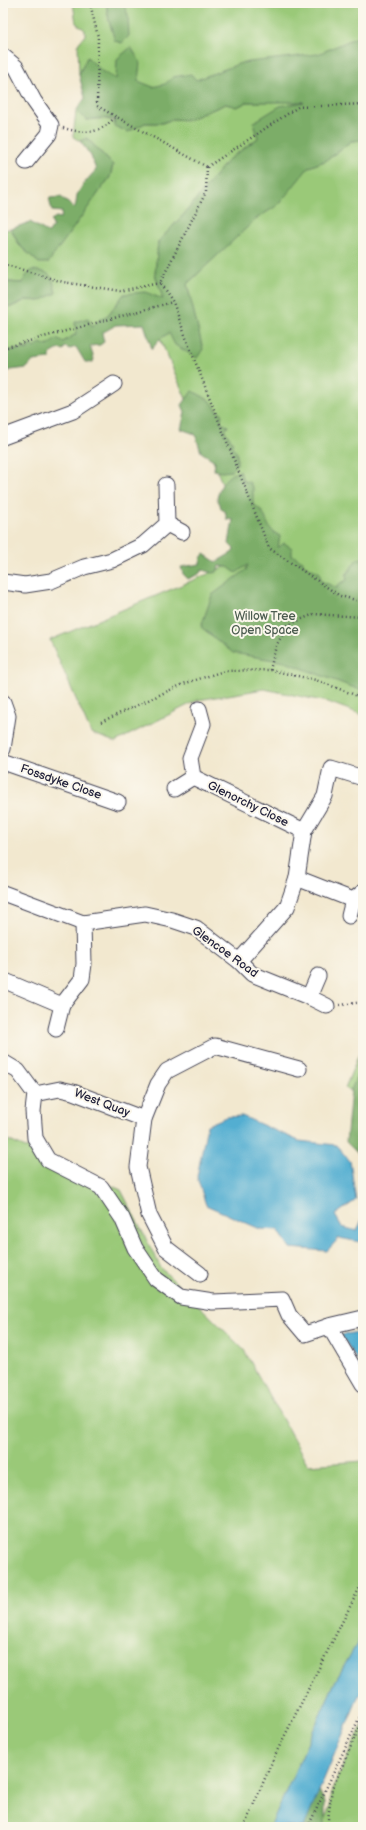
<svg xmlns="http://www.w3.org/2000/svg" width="366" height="1830" viewBox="0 0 366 1830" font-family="'Balsamiq Sans',sans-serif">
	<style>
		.green { fill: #9ac978; stroke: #5e765a }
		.forest { fill: #7bad68; stroke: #4e6852 }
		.water { fill: #53aed1; stroke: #3a6886 }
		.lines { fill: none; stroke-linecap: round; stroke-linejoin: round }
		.minor-casing { stroke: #414051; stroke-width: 17 }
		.path { stroke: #414051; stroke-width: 2.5; stroke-dasharray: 1 3; stroke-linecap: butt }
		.minor { stroke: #fff; stroke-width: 15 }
		.labels { text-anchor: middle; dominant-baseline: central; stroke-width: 4; stroke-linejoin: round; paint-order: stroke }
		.park-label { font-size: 12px; fill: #4c5c50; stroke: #fbf7ec }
		.street-label { font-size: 12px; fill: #22223b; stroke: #fbf7ec }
	</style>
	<rect width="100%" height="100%" fill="#fbf7ec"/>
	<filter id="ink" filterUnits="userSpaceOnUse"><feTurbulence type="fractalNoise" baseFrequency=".025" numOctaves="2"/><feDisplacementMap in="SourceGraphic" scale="8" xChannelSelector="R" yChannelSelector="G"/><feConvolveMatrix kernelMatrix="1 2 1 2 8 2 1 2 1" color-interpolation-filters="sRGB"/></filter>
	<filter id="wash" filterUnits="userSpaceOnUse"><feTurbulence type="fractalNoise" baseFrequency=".012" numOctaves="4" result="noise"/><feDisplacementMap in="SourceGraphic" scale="16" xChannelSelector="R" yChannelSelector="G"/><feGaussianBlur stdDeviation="0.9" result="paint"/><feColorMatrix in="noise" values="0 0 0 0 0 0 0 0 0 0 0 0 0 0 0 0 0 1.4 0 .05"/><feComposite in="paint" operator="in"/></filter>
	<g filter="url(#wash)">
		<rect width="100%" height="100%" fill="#f2e8cf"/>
		<g class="green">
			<path d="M73 3H106L109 21 119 3H363V58L137 91 103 72 87 58 79 75 78 44 85 35V30L76 23Z"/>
			<path d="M308 101 228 160 185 213 158 242 155 274 164 299 124 294 108 315 99 320 92 327 76 334 63 342 35 348 3 351V304L11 307 26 300 40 301 25 277 23 283 8 282 3 275 4 263 3 230 11 229 19 245 39 263 90 204 110 177 113 165 87 138 80 141 73 137 76 111 87 120C108 117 113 119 128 132L145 123H162L173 119 187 120 226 104 237 107 247 102Z"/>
			<path d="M363 140V715L328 702 264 689 198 700 115 742 91 733 50 640 251 556 188 398 186 399 160 339 190 296 187 284 309 167 327 160 351 141Z"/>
			<path d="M363 1044V1095L345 1088Z"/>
			<path d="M3 1138 121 1190 161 1268 244 1350 308 1465 363 1461V1633L335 1682 270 1827H3Z"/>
			<path d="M363 1724V1827H321L330 1807 332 1789Z"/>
		</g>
		<g class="forest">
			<path d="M106 3H123L128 15 129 36 122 43 115 41 109 21Z"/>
			<path d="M363 37V140L351 141 327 160 309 167 278 205 256 219 187 284 203 349 197 358 175 345 169 333 160 339 152 349 144 324 116 325 102 333 104 342 100 345 90 346 94 359 93 362H85L76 347 70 349 65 347 63 350 59 349 50 354V359L33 361 27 368 11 370 3 374V351L28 349 30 345 35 348 40 343 48 346 56 339 63 342 76 334 75 322 88 318 92 327 99 320 108 315 124 294 145 292 163 299 155 274 158 242 185 213 228 160 258 138 254 122 280 106 304 102H247L237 107 226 104 187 120 173 119 162 123H145L128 132 114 126 115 120 102 118 87 120 76 111 85 98 79 75 87 57 103 72 116 79 117 59 131 47 140 62 138 81 153 87 165 84 173 77 191 74 196 80 241 63 318 54 355 38Z"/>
			<path d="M87 138 113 165 110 177 48 263H39L19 245 11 229 30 222 49 233 53 226 51 220 56 217 61 218 62 212 52 211 49 198 61 197 74 208C77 203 76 200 77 195 80 188 90 176 96 170L91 156 80 141Z"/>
			<path d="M32 270C52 272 52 275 56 293L40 301 26 300 11 307 3 304V275L8 282 23 283 25 277Z"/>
			<path d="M192 391C202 396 213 400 217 411L222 413 221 423 228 426 225 431 233 443 231 445 237 453V464L232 471 221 472 214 470 215 461 201 452 195 434 181 429 185 412 182 405Z"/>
			<path d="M240 471 243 481 249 482 253 488V505C265 509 264 518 270 528 272 531 276 534 280 536L278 548 284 543 292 548V555L303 561V564L320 573 321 581 337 588 339 584 347 580 346 575 357 559 363 558V691L285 662 233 653 201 627 212 595 246 570 248 565 236 573 228 567 219 566 217 572 213 573 202 570 199 574 188 579 183 574 181 567 200 564 201 558 204 554 216 562 233 552 234 549 229 544 233 519 227 520 225 511 221 509 220 504 217 499C219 486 226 474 240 471Z"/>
			<path d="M359 1070 363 1072V1159L346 1142 351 1090Z"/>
			<path d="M318 1788 325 1803V1827H302Z"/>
		</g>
		<g class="water">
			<path d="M242 1116 299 1141 336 1145 350 1161 356 1200 335 1215 342 1227 357 1231 363 1217V1246L360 1242 339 1238 327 1251 290 1248 278 1230 260 1229 206 1205 197 1177 207 1125 227 1117Z"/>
			<path d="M363 1331V1369L341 1335Z"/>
			<path d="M363 1633V1690L357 1700 304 1827H270L335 1682Z"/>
		</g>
	</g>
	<g filter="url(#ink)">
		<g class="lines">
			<defs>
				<g id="minor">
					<path d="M3 56 16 67 34 101 51 125 49 134 26 162"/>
					<path d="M3 437 73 411 114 384"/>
					<path d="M167 524 182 532"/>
					<path d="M3 582 25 585 51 581 84 567 112 560 143 545 167 524 166 485"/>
					<path d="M3 702 8 716 3 749"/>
					<path d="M199 709 203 724 190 758 193 777 304 831"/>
					<path d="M3 762 118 802"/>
					<path d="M174 789 193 777"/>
					<path d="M297 878 353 900 363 892"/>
					<path d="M3 893 83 923 145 914 172 920 196 928 239 961 252 974 309 997 318 976"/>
					<path d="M349 916 353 900"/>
					<path d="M239 961 287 907 297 878 304 831 325 796 331 768 363 778"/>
					<path d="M3 980 62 1005 82 979 84 964 83 923"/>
					<path d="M309 997 327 1006"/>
					<path d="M56 1029 62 1005"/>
					<path d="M3 1062 18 1071 35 1094 33 1111 35 1138 48 1160 101 1187 122 1218 135 1248 156 1279 181 1297 213 1302 282 1299 289 1315 305 1334 329 1326 363 1384"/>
					<path d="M35 1094 60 1089 73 1092 144 1119"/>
					<path d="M200 1274 166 1248 149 1215 138 1167 144 1119 158 1084 167 1071 215 1046 299 1069"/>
					<path d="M329 1326 363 1318"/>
				</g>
			</defs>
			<use href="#minor" class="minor-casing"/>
			<g class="path">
				<path d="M90 3 98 37 97 106 207 167"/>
				<path d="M63 128C85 134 100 135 116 116"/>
				<path d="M207 167 206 192 160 283 173 302 189 346 269 548 340 596 363 602"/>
				<path d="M207 167 298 107 363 104"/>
				<path d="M3 264 63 282 120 291 160 283"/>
				<path d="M3 348 173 302"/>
				<path d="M270 670 276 646 288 625 314 614 363 617"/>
				<path d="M101 722 183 684 224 671 270 670 316 680 363 698"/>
				<path d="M340 1005 363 1002"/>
				<path d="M244 1827 275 1755 363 1581"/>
				<path d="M308 1827 363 1710"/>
				<path d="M327 1827 332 1789 363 1719"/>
			</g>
			<use href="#minor" class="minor"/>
		</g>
	</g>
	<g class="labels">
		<g class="park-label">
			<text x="265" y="616">Willow Tree<tspan x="265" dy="14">Open Space</tspan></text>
		</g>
		<g class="street-label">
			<text transform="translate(61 782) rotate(19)">Fossdyke Close</text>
			<text transform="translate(248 804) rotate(26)">Glenorchy Close</text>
			<text transform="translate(225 952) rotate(36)">Glencoe Road</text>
			<text transform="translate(102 1103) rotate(21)">West Quay</text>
		</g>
	</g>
	<rect width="366" height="1830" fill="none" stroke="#fbf7ec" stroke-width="16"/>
</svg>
